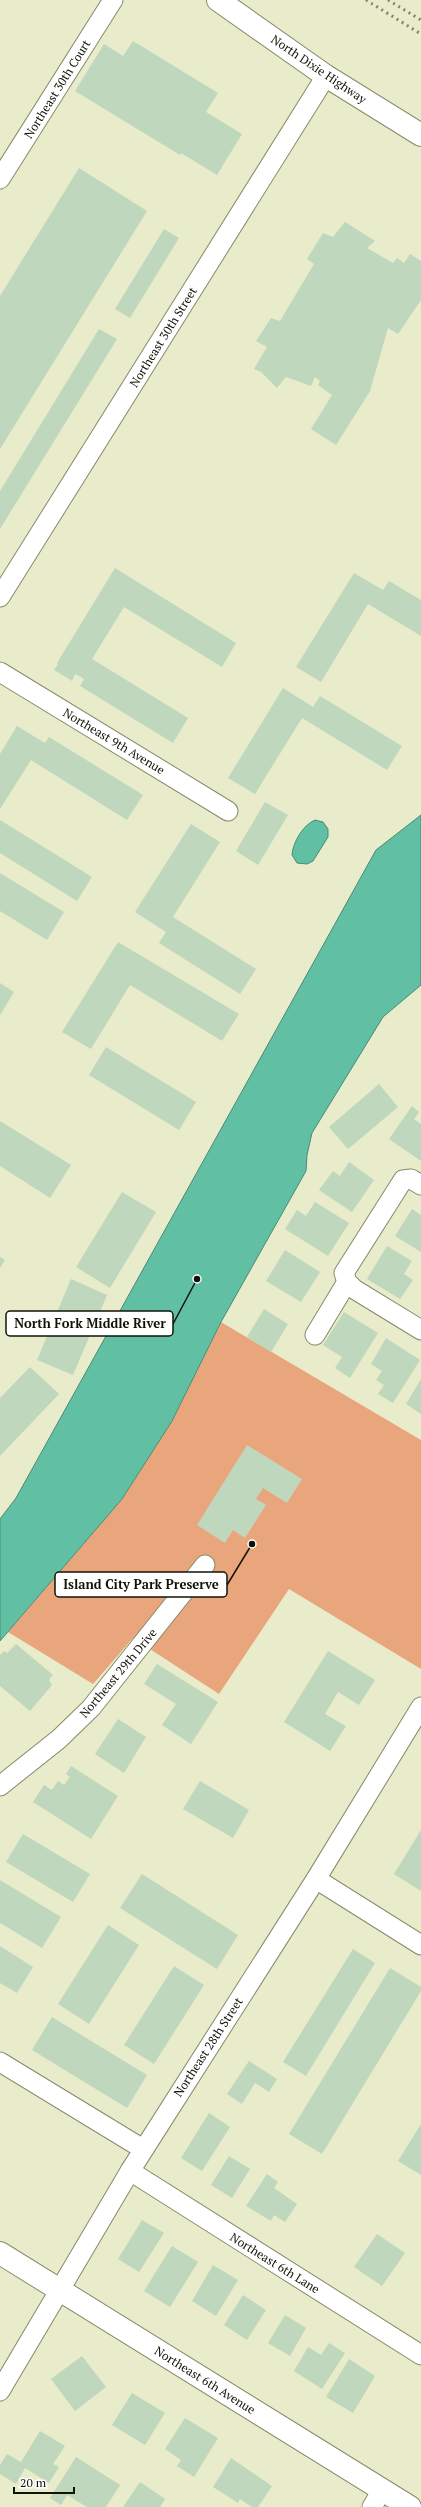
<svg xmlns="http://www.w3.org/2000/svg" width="421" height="2507" viewBox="0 0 421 2507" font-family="'PT Serif',serif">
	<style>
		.green { fill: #e9a67d }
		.water { fill: #61bfa4; stroke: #498b75 }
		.building { fill: #bfd7bc }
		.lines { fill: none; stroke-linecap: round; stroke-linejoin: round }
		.street-casing { stroke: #868a6a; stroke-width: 21 }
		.secondary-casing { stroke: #868a6a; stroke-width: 24 }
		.street { stroke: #fff; stroke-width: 19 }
		.secondary { stroke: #fff; stroke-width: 22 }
		.rail { stroke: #83866e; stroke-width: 3; stroke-dasharray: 2 4; stroke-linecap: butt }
		.labels { text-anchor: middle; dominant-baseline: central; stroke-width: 4; stroke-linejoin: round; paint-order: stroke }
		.street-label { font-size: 12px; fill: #121307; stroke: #fff }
		.leader { fill: none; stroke: #121307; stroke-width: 1.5 }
		.callout-dot { fill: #121307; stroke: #fff; stroke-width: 1.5 }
		.callout { fill: #fff; stroke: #121307; stroke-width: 1.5 }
		.callout-label { font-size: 13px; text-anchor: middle; font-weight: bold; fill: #121307 }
	</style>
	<rect width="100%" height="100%" fill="#e8ecca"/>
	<path class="green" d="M221 1322 421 1440V1669L289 1589 219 1694 133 1638 93 1684 8 1632 122 1499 172 1421Z"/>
	<g class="water">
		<path d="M421 815V985L383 1017 312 1133 307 1155 306 1171 221 1322 172 1421 122 1499 0 1641V1519L16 1498 376 850Z"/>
		<path d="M315 820 323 822 328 829V837L313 861 307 864 297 863 292 855C293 842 303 825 315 820Z"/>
	</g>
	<g class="building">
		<path d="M133 41 218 93 206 112 242 134 217 175 181 153 180 155 75 91 104 44 123 56Z"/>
		<path d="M79 168 147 211 0 449V296Z"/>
		<path d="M345 222 375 241 367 248 393 263 397 258 404 263 410 254 421 261V300L398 334 388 328 370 391 336 445 311 429 332 395 318 385 320 381 315 377 311 386 286 377 277 388 261 372 254 369 267 347 256 341 271 318 280 321 314 264 307 259 323 233 333 237Z"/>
		<path d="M164 229 179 238 130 318 115 309Z"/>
		<path d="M99 329 117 339 0 529V491Z"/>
		<path d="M115 568 236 643 222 667 124 607 92 659 188 718 173 743 80 686 84 679 81 677 75 674 72 681 54 670 58 664 57 663Z"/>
		<path d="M354 573 383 590 389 581 421 600V636L368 604 321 682 296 667Z"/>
		<path d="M283 688 313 707 320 696 402 746 387 770 302 718 255 794 228 778Z"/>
		<path d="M17 726 45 743 49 737 143 795 127 820 31 760 0 809V754Z"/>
		<path d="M265 802 288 815 258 865 236 851Z"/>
		<path d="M0 820 92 877 77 901 0 853Z"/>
		<path d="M191 824 220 842 173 917 256 969 240 994 159 943 166 932 135 912Z"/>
		<path d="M0 873 64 912 47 940 0 911Z"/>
		<path d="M118 942 239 1014 222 1041 130 985 91 1049 62 1032Z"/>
		<path d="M0 983 14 992 0 1015Z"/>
		<path d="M106 1047 196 1102 179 1130 89 1075Z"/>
		<path d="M379 1084 398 1107 348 1149 329 1127Z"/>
		<path d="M412 1106 419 1112 414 1119 421 1124V1161L389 1139Z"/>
		<path d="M0 1121 71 1165 50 1198 0 1166Z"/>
		<path d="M349 1162 374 1180 352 1212 319 1190 333 1171 340 1176Z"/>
		<path d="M122 1192 156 1212 110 1288 76 1267Z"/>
		<path d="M315 1202 349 1223 328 1256 285 1229 297 1210 306 1216Z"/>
		<path d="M412 1209 421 1215V1252L395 1236Z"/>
		<path d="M387 1246 412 1261 404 1274 413 1280 400 1299 367 1279Z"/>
		<path d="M285 1250 320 1272 301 1302 266 1281Z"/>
		<path d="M0 1257 5 1260 0 1268Z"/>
		<path d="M71 1279 107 1295 73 1375 37 1360Z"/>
		<path d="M264 1309 288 1324 271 1352 247 1337Z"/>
		<path d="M344 1312 378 1333 350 1378 335 1368 342 1357 323 1345Z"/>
		<path d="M386 1338 420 1360 393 1403 378 1394 384 1385 376 1380 382 1371 371 1364Z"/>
		<path d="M30 1367 59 1394 0 1456V1398Z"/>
		<path d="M421 1379V1414L406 1404Z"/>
		<path d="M247 1445 302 1479 287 1503 263 1488 256 1499 266 1505 245 1538 233 1530 225 1543 197 1525Z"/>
		<path d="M16 1644 53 1675 49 1680 52 1685 30 1711 0 1686V1655L4 1651 7 1653Z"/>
		<path d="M328 1651 375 1680 359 1705 338 1692 325 1714 346 1726 330 1751 284 1722Z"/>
		<path d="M157 1664 218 1702 191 1744 162 1725 176 1704 144 1684Z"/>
		<path d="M118 1719 146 1737 124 1773 95 1754Z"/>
		<path d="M71 1766 118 1796 91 1839 33 1802 44 1785 52 1790 58 1781 64 1785 70 1777 66 1774Z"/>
		<path d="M200 1781 249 1810 233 1838 183 1809Z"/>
		<path d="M421 1830V1891L394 1874Z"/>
		<path d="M23 1834 90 1874 73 1902 6 1862Z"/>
		<path d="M142 1874 238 1935 217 1969 120 1908Z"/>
		<path d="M0 1880 61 1917 42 1948 0 1923Z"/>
		<path d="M108 1925 139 1945 89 2024 58 2004Z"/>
		<path d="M0 1946 33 1967 17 1993 0 1983Z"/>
		<path d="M353 1949 375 1963 306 2076 283 2062Z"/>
		<path d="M174 1966 204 1985 154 2064 124 2045Z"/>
		<path d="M390 1968 421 1987V1991L322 2154 289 2134Z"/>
		<path d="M52 2017 147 2075 127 2108 32 2050Z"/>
		<path d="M249 2061 277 2079 269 2092 255 2083 242 2104 227 2094Z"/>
		<path d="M209 2113 230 2127 202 2171 181 2158Z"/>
		<path d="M421 2124V2175L398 2161Z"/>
		<path d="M229 2156 250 2169 232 2198 211 2185Z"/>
		<path d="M267 2174 278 2182 274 2188 297 2204 285 2222 274 2215 271 2221 246 2206Z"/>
		<path d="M142 2220 164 2233 139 2272 118 2259Z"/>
		<path d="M377 2234 405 2253 382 2286 354 2267Z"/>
		<path d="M172 2246 198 2262 170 2307 144 2291Z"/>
		<path d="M213 2265 238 2280 216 2316 192 2301Z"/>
		<path d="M243 2295 266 2310 247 2340 224 2325Z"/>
		<path d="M285 2315 306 2328 290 2356 268 2343Z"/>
		<path d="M329 2343 345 2353 322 2389 294 2371 308 2347 321 2355Z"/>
		<path d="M82 2356 106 2387 75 2411 51 2379Z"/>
		<path d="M349 2359 375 2376 353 2413 326 2397Z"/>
		<path d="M132 2393 165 2413 145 2445 112 2425Z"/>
		<path d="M185 2418 218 2438 194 2477 177 2466 181 2460 165 2449Z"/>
		<path d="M40 2431 65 2446 53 2464 59 2467 49 2483 25 2468 16 2484 0 2474V2465L7 2454 21 2462Z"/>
		<path d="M76 2457 120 2485 106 2507H87L67 2495 61 2505 50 2498Z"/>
		<path d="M231 2458 272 2486 258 2507H252L240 2499 238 2503 213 2487Z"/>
		<path d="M140 2482 165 2499 160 2507H123Z"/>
	</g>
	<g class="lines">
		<defs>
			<g id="street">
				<path d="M0 179 113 0"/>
				<path d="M0 597 326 76"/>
				<path d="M0 672 228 811"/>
				<path d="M421 1185 411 1179 403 1180 344 1273 347 1282 354 1289 421 1330"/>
				<path d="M315 1335 347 1282"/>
				<path d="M0 1786 59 1739 91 1708 205 1565"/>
				<path d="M316 1879 421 1945"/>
				<path d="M0 2062 143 2149"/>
				<path d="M130 2171 421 2355"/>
				<path d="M0 2391 130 2171 316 1879 421 1707"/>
				<path d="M372 2507 382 2490"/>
			</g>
			<g id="secondary">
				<path d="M218 0 326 76 421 135"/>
				<path d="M0 2253 410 2507"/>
			</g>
		</defs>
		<use href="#street" class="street-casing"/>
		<use href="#secondary" class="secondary-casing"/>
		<use href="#street" class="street"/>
		<use href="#secondary" class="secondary"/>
		<g class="rail">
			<path d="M366 0 421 34"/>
			<path d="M388 0 421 20"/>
		</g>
	</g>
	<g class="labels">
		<g class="street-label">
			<text transform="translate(319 69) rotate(34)">North Dixie Highway</text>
			<text transform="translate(57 89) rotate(-58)">Northeast 30th Court</text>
			<text transform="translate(163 337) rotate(-58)">Northeast 30th Street</text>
			<text transform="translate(114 741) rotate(31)">Northeast 9th Avenue</text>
			<text transform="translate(118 1673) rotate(-50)">Northeast 29th Drive</text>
			<text transform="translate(208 2047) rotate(-57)">Northeast 28th Street</text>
			<text transform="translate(275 2263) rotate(32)">Northeast 6th Lane</text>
			<text transform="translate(205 2380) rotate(32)">Northeast 6th Avenue</text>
		</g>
	</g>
	<path class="leader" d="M197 1279L173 1324M252 1544L227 1585"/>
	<g class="callout-dot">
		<circle cx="197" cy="1279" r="4"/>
		<circle cx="252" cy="1544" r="4"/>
	</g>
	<g class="callout">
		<rect x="6" y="1311" width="167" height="25" rx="4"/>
		<rect x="55" y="1572" width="172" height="25" rx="4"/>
	</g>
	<g class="callout-label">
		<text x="90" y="1328">North Fork Middle River</text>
		<text x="141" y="1589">Island City Park Preserve</text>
	</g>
	<path d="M14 2487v6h60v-6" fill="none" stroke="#121307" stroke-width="2"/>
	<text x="20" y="2487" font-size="12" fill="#121307" stroke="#ffffff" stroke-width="3" paint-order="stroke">20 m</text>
</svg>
